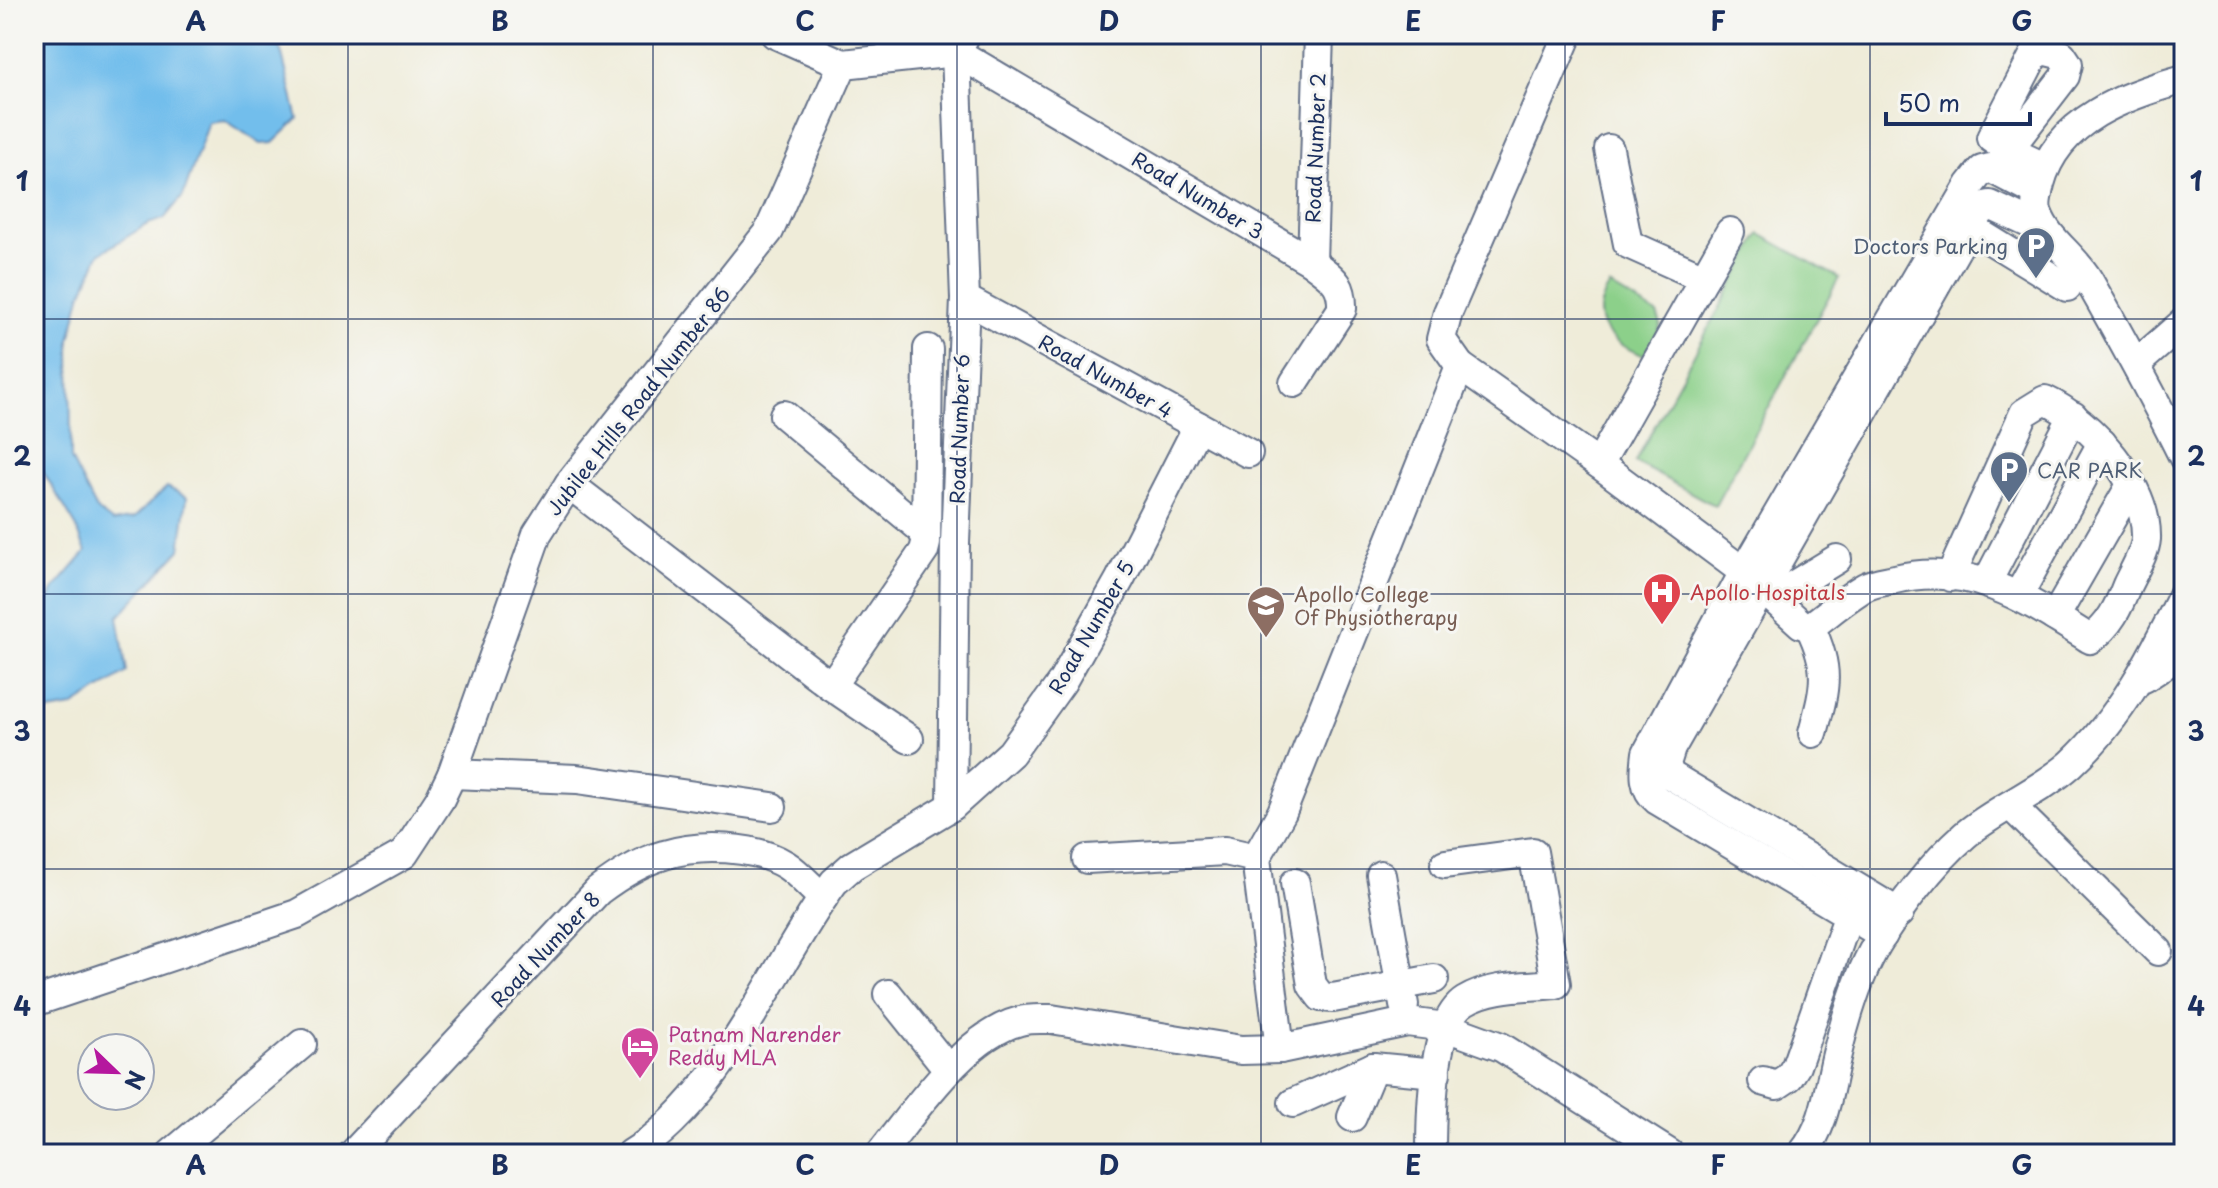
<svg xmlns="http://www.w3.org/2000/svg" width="2218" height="1188" viewBox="0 0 2218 1188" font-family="'Playpen Sans',sans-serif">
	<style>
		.green { fill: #8cd08a; stroke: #548074; stroke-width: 2 }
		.water { fill: #72beec; stroke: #4676a5; stroke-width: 2 }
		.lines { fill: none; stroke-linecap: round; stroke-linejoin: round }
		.minor-casing { stroke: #657189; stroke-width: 32 }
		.minor { stroke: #fff; stroke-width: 28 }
		.grid { fill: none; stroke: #1b2f5e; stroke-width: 2; stroke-opacity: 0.55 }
		.labels { text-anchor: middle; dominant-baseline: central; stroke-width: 6; stroke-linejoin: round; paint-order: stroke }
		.street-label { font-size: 20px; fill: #1b2f5e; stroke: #f6f6f2 }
		.service-label { font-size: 20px; fill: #4e5e75; stroke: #f6f6f2; text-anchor: end }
		.health-label { font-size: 20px; fill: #be3a42; stroke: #f6f6f2; text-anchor: start }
		.education-label { font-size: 20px; fill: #785e54; stroke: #f6f6f2; text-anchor: start }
		.hotel-label { font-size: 20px; fill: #b23c85; stroke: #f6f6f2; text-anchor: start }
		.neatline { fill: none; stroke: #1b2f5e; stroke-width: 3 }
		.grid-label { font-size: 26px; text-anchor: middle; font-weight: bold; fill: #1b2f5e }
	</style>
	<rect width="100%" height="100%" fill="#f6f6f2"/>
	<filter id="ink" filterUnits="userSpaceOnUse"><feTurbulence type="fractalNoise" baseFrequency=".0125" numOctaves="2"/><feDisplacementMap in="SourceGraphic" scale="16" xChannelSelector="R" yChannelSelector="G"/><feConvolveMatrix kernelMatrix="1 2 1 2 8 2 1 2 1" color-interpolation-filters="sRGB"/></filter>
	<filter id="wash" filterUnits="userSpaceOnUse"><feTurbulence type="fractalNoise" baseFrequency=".006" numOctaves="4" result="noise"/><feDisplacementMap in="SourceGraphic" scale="32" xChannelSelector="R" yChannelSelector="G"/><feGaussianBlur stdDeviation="1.8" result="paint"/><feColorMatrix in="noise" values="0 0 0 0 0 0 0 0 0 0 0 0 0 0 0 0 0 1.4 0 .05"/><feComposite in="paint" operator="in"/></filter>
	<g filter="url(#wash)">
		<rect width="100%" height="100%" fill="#efecd9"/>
		<g class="green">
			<path d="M1760 234 1839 278 1715 506 1635 462Z"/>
			<path d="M1610 286 1657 314 1661 324 1655 340 1643 355C1609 343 1586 320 1610 286Z"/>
		</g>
		<path class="water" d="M48 34H270L281 51 298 119 273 143 261 144 225 120 209 122 183 196 164 219 148 224 99 254 81 296 70 340 71 459 97 510 113 522 134 518 167 487 187 497 180 550 118 617 127 672 72 707 43 712 34 718V632L53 590 86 552 76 526 36 460 39 374 45 342 44 311 34 307V55Z"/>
	</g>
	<g filter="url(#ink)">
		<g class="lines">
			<defs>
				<g id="minor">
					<path d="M775 34 843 64"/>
					<path d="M1568 34 1448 312 1441 339 1460 366 1599 464 1744 572 1801 624 1810 627C1828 614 1846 598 1865 587 1874 582 1886 581 1895 579 1972 561 2028 600 2090 639 2109 627 2119 606 2127 585 2133 572 2145 553 2146 539 2148 485 2091 421 2045 400L2024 413 1950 577"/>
					<path d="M956 52 1312 262C1332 278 1343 282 1342 309L1294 383"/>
					<path d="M2184 79C2126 95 2057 119 2040 184 2038 193 2034 205 2038 214 2048 241 2075 256 2089 281 2122 339 2154 398 2184 458"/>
					<path d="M1609 149 1628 244 1704 278"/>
					<path d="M2008 150 2065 76 2068 64 2062 55 2042 50 2034 55 1991 138 2008 150 2044 167"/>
					<path d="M1969 227 2067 287"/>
					<path d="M1312 262 1319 34"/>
					<path d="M965 299 1248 453"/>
					<path d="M2136 364 2184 322"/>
					<path d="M784 415 920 528 926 537"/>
					<path d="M1599 464 1730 232"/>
					<path d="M569 484 831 686 924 551 926 543 928 349"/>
					<path d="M1987 582 2073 416"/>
					<path d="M2018 596 2102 443"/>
					<path d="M1773 598 1837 559"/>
					<path d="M2055 617 2131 485"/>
					<path d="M1810 627C1831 670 1825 688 1813 733"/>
					<path d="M2144 678 2184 652"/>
					<path d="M831 686 909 739"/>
					<path d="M452 774 577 779 772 807"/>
					<path d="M952 806 955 543 965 299 956 52"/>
					<path d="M2011 806 2158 951"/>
					<path d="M1256 858 1282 812 1460 366"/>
					<path d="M1087 859 1225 851 1256 858 1280 1049"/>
					<path d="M1381 875 1404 1005"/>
					<path d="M1295 883 1312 985 1321 997 1333 998 1434 979"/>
					<path d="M1899 913 1670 775 1666 764 1671 748 1969 227 1985 206 1990 205 2046 231"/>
					<path d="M1883 935 1657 800C1642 788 1645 770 1647 753L1744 572 1970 185 1982 170 1990 168 2038 193"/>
					<path d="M888 994 948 1069"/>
					<path d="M34 1002 297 914 404 854 440 799 452 774 537 534 569 484 769 231 843 64 956 52 966 34"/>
					<path d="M1763 1081 1777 1085 1789 1077 1796 1066 1849 914"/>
					<path d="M1293 1103 1373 1067 1436 1073"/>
					<path d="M1352 1117 1373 1067"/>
					<path d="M171 1154 302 1044"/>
					<path d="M353 1154 598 891C618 876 639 862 664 855 699 844 754 845 786 865 799 873 811 888 823 898"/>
					<path d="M631 1154C722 1098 772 967 834 882L852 866 952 806 1011 753 1062 682 1120 579 1198 426"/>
					<path d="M880 1154C915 1111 965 1035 1020 1021 1029 1018 1041 1019 1051 1019L1241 1050 1280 1049 1407 1022 1446 1027 1501 1047 1670 1154"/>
					<path d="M1431 1154C1431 1118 1431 1022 1465 1001 1491 985 1526 987 1556 984L1533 852 1445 864"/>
					<path d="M1802 1154C1825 1126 1828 1092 1836 1058 1845 1020 1857 977 1877 944 1900 906 1932 864 1965 835 1997 808 2038 793 2071 764 2123 716 2153 655 2184 593"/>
				</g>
			</defs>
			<use href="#minor" class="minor-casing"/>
			<use href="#minor" class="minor"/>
		</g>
	</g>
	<path class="grid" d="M348 34V1154M653 34V1154M957 34V1154M1261 34V1154M1565 34V1154M1870 34V1154M34 319H2184M34 594H2184M34 869H2184"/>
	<defs>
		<symbol id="parking-pin" viewBox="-11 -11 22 30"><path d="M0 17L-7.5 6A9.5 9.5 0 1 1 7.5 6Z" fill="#5c6f8a" stroke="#f6f6f2"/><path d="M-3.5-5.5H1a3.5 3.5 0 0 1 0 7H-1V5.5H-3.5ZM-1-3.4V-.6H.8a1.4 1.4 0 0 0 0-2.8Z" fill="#fff"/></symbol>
		<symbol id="hospital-pin" viewBox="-11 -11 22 30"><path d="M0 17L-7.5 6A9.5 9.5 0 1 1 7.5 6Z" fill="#e0444e" stroke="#f6f6f2"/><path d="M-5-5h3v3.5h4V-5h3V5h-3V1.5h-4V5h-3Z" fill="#fff"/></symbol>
		<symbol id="university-pin" viewBox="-11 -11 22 30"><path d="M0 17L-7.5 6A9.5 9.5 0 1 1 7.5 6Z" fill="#8d6e63" stroke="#f6f6f2"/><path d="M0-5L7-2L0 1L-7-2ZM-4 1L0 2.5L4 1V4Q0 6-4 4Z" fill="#fff"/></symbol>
		<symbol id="hotel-pin" viewBox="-11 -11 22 30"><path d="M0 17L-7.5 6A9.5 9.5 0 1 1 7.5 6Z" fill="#d1479c" stroke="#f6f6f2"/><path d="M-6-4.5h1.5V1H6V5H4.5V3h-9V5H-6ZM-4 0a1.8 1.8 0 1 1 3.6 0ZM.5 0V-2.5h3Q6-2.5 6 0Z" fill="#fff"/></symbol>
	</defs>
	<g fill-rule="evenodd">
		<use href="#parking-pin" x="2014" y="224" width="44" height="60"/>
		<use href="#parking-pin" x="1987" y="448" width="44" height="60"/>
		<use href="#hospital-pin" x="1640" y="570" width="44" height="60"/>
		<use href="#university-pin" x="1244" y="583" width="44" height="60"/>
		<use href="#hotel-pin" x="618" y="1024" width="44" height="60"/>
	</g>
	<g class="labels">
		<g class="street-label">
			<text transform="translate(1315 148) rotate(-88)">Road Number 2</text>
			<text transform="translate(1198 195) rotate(31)">Road Number 3</text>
			<text transform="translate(1106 376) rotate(29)">Road Number 4</text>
			<text transform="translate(638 401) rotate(-52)">Jubilee Hills Road Number 86</text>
			<text transform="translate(959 429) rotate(-88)">Road Number 6</text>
			<text transform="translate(1091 627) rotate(-60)">Road Number 5</text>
			<text transform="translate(545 949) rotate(-47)">Road Number 8</text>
		</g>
		<g class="service-label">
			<text x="2008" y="246">Doctors Parking</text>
			<text x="2037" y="470" text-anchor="start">CAR PARK</text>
		</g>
		<g class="health-label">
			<text x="1690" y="592">Apollo Hospitals</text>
		</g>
		<g class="education-label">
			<text x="1294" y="594">Apollo College<tspan x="1294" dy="23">Of Physiotherapy</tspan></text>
		</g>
		<g class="hotel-label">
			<text x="668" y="1034">Patnam Narender<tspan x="668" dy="23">Reddy MLA</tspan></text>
		</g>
	</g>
	<rect width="2218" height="1188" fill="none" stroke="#f6f6f2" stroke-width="88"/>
	<g transform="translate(116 1072) rotate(113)"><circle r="38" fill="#f6f6f2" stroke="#9ea6b7" stroke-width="2"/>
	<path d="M0-6L14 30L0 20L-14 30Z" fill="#b5179e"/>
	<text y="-12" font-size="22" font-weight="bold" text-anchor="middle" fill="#1b2f5e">N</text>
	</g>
	<path d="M1886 112v12h144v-12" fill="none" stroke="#1b2f5e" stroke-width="4"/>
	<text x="1898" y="112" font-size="24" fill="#1b2f5e" stroke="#f6f6f2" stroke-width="6" paint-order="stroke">50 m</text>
	<rect x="44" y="44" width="2130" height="1100" class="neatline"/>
	<g class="grid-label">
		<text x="196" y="31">A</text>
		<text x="500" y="31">B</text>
		<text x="805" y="31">C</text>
		<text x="1109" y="31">D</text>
		<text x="1413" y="31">E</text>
		<text x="1718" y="31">F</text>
		<text x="2022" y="31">G</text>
		<text x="22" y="191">1</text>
		<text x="2196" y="191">1</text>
		<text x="22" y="466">2</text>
		<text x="2196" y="466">2</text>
		<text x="22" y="741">3</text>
		<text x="2196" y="741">3</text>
		<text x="22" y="1016">4</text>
		<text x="2196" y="1016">4</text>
		<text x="196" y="1175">A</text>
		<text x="500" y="1175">B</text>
		<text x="805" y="1175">C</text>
		<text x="1109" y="1175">D</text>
		<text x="1413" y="1175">E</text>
		<text x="1718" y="1175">F</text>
		<text x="2022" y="1175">G</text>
	</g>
</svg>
